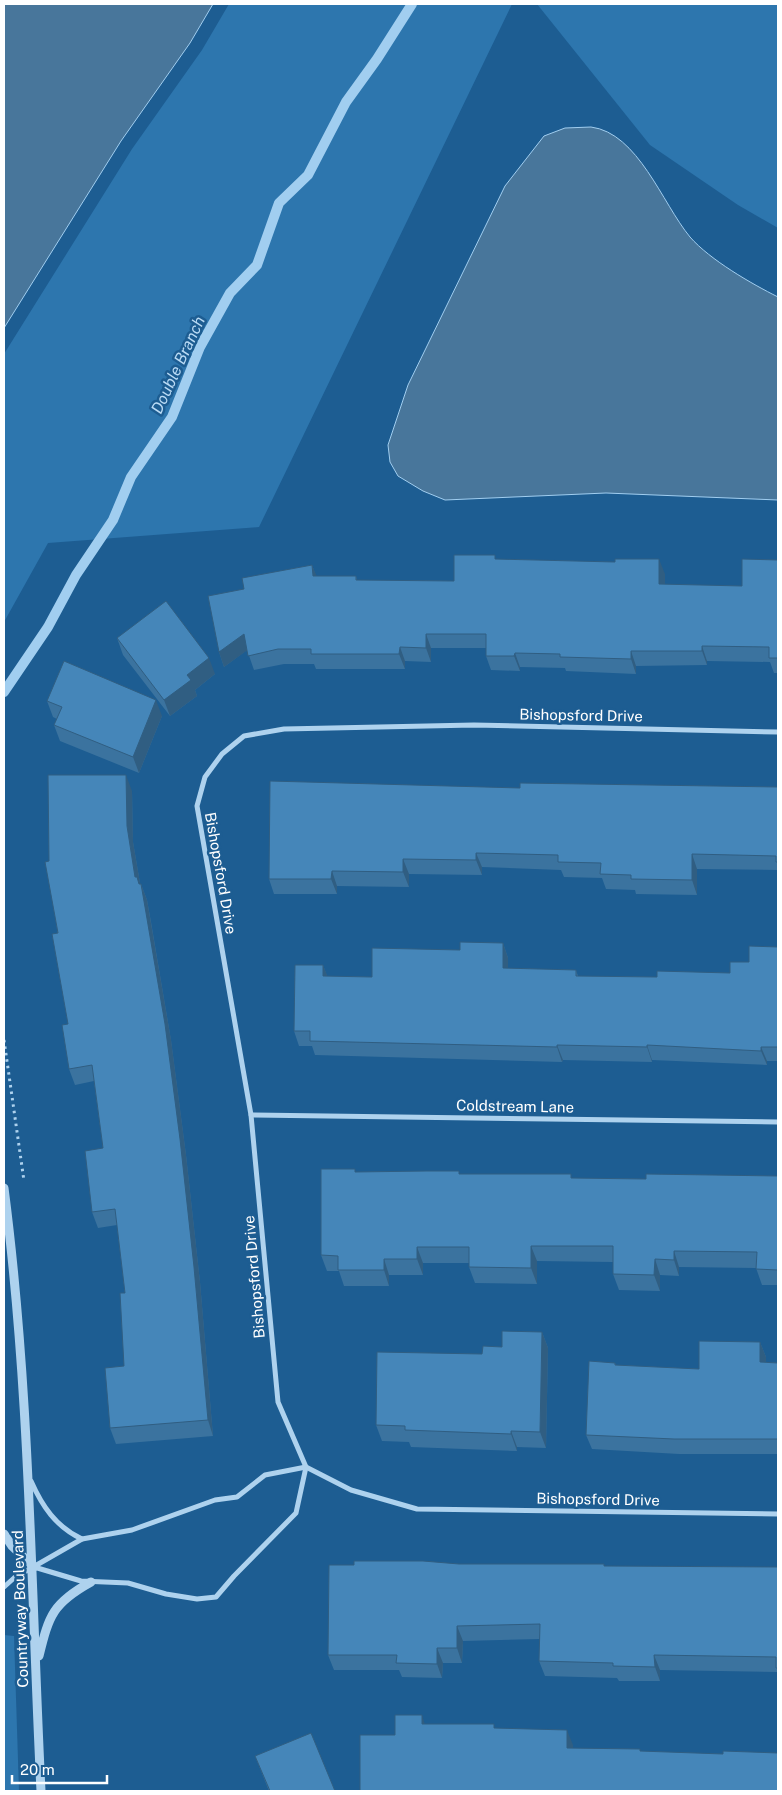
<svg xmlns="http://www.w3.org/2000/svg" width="782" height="1795" viewBox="0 0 782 1795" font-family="'Public Sans',sans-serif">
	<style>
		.green { fill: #2d76ae }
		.water { fill: #48769b; stroke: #a1cef0 }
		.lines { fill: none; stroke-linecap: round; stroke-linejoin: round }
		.stream { stroke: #a1cef0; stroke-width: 10 }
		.path { stroke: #aed2ee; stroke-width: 3; stroke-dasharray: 2.5 4; stroke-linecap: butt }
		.minor { stroke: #aed2ee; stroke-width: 5 }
		.tertiary { stroke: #aed2ee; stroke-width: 9 }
		.wall { fill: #3b739f }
		.shaded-wall { fill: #305e82 }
		.building { fill: #4586b9; stroke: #305e82 }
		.labels { text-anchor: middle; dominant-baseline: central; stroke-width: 5; stroke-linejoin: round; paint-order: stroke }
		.street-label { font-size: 15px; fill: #fff; stroke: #1d5d92 }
		.water-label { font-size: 16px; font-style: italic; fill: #badbf5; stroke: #1d5d92 }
	</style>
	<rect width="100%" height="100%" fill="#1d5d92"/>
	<g class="green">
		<path d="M229 4H512L259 527 48 543 4 622V354L132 149 202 50Z"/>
		<path d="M537 4H778V228L738 205 650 145Z"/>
		<path d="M4 1635 14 1636 19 1791H4Z"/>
	</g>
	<g class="water">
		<path d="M4 4H213L190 43 121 141 4 328Z"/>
		<path d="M591 127C638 133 662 203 690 237 710 260 752 284 778 297V500L606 493 445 500 423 491 398 476 390 462 388 445 408 385 505 186 544 136 565 128Z"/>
	</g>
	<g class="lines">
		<path class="stream" d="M4 692 48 627 76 575 113 520 131 477 172 417 200 347 230 293 257 265 279 203 308 175 346 102 377 59 412 4"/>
		<path class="path" d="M4 1040 24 1181"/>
		<g class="minor">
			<path d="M251 1115 778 1122"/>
			<path d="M31 1481C42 1506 56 1527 82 1539"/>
			<path d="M34 1567 81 1581 128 1583 166 1594 197 1599 216 1597 234 1576 296 1513 306 1467 278 1402 251 1115 197 806 205 777 222 754 244 736 284 729 474 725 778 732"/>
			<path d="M4 1587 14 1578 82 1539 132 1530 215 1500 237 1497 265 1475 306 1467 351 1490 417 1509 778 1514"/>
		</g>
		<g class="tertiary">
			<path d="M4 1188C30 1388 31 1590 41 1791"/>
			<path d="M4 1534 12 1546 34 1567"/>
			<path d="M39 1656C49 1615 53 1603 91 1582"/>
		</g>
	</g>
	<g class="wall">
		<path d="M496 559 665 574V585L742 586 778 560V673H774L770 662 707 661V665L636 666V674L566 671 565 668 520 667V671L491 670 486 656V648H431V662L405 661V669H316L314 664H284L254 670 247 650 224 667 219 652 244 589 312 565 316 576H356L357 580 454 581Z"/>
		<path d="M117 638 215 674 195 690 197 696 170 716 123 655Z"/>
		<path d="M47 701 162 716 139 773 60 741 54 725 57 719 53 717Z"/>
		<path d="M778 787V870L697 869V895L636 894 635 890 606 889 602 878 564 877 561 870 482 867V875L409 874V887L337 886V894H274L269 879 520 788Z"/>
		<path d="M132 791 133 842 140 883V884H141L147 900 151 922 171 1040 186 1155 200 1282 213 1436 116 1444 110 1428 124 1366 125 1293 117 1225 98 1228 92 1212 103 1148 94 1081 75 1085 69 1069 68 1024 49 861Z"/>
		<path d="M503 943 508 958V968L576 970 578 976 657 977 730 973 749 962 778 947V1061H767V1065L652 1060V1062L563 1060 562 1062 315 1055 312 1046H299L294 1031 323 965 327 976 372 977 460 950Z"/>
		<path d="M357 1172 460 1174 573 1178 646 1179 778 1176V1285H762L756 1268 679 1267V1276L660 1275V1291L619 1290 613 1274V1262L537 1261V1284L475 1283 469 1267V1263H423V1275H389V1286H344L339 1271H327L321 1255Z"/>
		<path d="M542 1332 548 1348 546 1448 517 1447V1451L411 1447 409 1442 382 1441 376 1425 482 1354Z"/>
		<path d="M760 1342 766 1357V1362L778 1363V1454H679L592 1449 586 1435 615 1363 616 1365 699 1369Z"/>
		<path d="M459 1564H604V1566L778 1567V1675L777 1672 660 1670V1681H619L617 1678 545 1676 539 1661 540 1639 463 1641 462 1663H443L442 1678 402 1677 399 1670H334L328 1655 354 1565Z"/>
		<path d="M255 1756 335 1791H269Z"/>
	</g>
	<g class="shaded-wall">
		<path d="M659 559 665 574V599L659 584Z"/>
		<path d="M312 565 318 579 313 576Z"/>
		<path d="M244 634 249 649 224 667 219 652Z"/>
		<path d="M426 634 431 648V662L426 648Z"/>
		<path d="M702 646 707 661V665L702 651Z"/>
		<path d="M400 647 405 661V669L399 654Z"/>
		<path d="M631 651 636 666V674L631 659Z"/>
		<path d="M515 653 520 667V671L514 656Z"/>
		<path d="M209 658 215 674 195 690 197 696 170 716 164 700 187 675Z"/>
		<path d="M156 700 162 716 139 773 133 757Z"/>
		<path d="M126 775 132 791 133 842 140 883 143 892 141 884 147 900 171 1040 186 1155 200 1282 213 1436 208 1420 135 877 127 826Z"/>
		<path d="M476 853 482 867V875L476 860Z"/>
		<path d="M692 854 697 869V895L692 880Z"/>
		<path d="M403 859 409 874V887L403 872Z"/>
		<path d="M332 871 337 886V894L331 879Z"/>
		<path d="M503 943 508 958V982L503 968Z"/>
		<path d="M323 965 329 980 323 976Z"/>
		<path d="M557 1045 563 1060 562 1062 557 1047Z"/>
		<path d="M647 1045 652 1060V1062L647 1047Z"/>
		<path d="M761 1047 767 1061V1065L761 1051Z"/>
		<path d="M531 1246 537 1261V1284L531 1268Z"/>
		<path d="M417 1247 423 1263V1275L417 1259Z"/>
		<path d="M674 1251 679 1267V1276L674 1260Z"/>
		<path d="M384 1259 389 1275V1286L384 1270Z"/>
		<path d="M655 1259 660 1275V1291L654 1275Z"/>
		<path d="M542 1332 548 1348 546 1448 540 1432Z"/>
		<path d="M760 1342 766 1357V1377L760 1362Z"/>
		<path d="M511 1431 517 1447V1451L511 1434Z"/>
		<path d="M457 1626 463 1641 462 1663 457 1648Z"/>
		<path d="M437 1648 443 1663 442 1678 437 1664Z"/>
		<path d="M654 1655 660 1670V1681L655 1667Z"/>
		<path d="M422 1715 427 1731 422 1724Z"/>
		<path d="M567 1730 573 1745V1763L567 1748Z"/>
	</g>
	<g class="building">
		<path d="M454 555H495V559L615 562V559H659V584L742 586V559L778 560V658H769V647L702 646V651H631V659L560 657V654L515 653 514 656H486V634H426V648L400 647 399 654H311V649H278L248 656 244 634 219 652 208 596 244 589 242 578 312 565 313 576H356V580L454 581Z"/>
		<path d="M166 601 209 658 187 675 191 680 164 700 117 638Z"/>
		<path d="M64 661 156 700 133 757 54 725 62 707 47 701Z"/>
		<path d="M48 775H126L127 826 135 877H137L139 884H141L145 907 165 1024 180 1139 194 1267 208 1420 110 1428 105 1368 124 1366 120 1293H125L115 1209 92 1212 85 1151 103 1148 92 1065 69 1069 62 1025 68 1024 52 934 58 933 45 862 49 861Z"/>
		<path d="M270 781 520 788V783L778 787V862H776V856L692 854V880L631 879V875L600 874 601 863 558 862V855L476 853V860L403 859V872L332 871 331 879H269Z"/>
		<path d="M460 942 503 943V968L576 970V976L657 977V971L730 973V962H749V946L778 947V1047H761V1051L647 1045V1047L557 1045V1047L310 1041V1031H294L295 965H323V976L372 977V948L460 950Z"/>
		<path d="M321 1169H355V1172L426 1171H459V1174H571V1178L646 1179V1174L778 1176V1270L756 1269 757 1252 674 1251V1260L655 1259 654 1275 613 1274V1246H531V1268L469 1267V1247H417V1259H384V1270H338V1256L321 1255Z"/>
		<path d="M502 1331 542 1332 540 1432 511 1431V1434L405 1430V1426L376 1425 377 1352 482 1354 483 1346 502 1347Z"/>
		<path d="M699 1341 760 1342V1362L778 1363V1439H674L586 1435 589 1361 615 1363V1365L699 1369Z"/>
		<path d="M354 1561H423L459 1564H604V1566L778 1567V1668H776V1657L654 1655 655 1667 613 1666V1663L539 1661 540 1624 457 1626V1648H437V1664L396 1663 397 1655H328L329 1565H354Z"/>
		<path d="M395 1715H422V1724H494V1728L567 1730V1748L640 1749V1751L723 1754V1751L778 1753V1791H360V1735H395Z"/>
		<path d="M311 1733 335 1791H270L255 1756Z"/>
	</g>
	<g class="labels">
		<g class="street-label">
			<text transform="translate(581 715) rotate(1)">Bishopsford Drive</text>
			<text transform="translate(221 873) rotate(80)">Bishopsford Drive</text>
			<text transform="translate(515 1106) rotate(1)">Coldstream Lane</text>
			<text transform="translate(254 1277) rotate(-95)">Bishopsford Drive</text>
			<text transform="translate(598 1499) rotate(1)">Bishopsford Drive</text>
			<text transform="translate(20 1609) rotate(-92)">Countryway Boulevard</text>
		</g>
		<g class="water-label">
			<text transform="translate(178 365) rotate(-65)">Double Branch</text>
		</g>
	</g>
	<rect width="782" height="1795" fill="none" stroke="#ffffff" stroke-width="10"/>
	<path d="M12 1775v8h95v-8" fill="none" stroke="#ffffff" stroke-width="2.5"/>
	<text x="20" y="1775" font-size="15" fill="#ffffff" stroke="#1d5d92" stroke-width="4" paint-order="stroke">20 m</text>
</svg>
